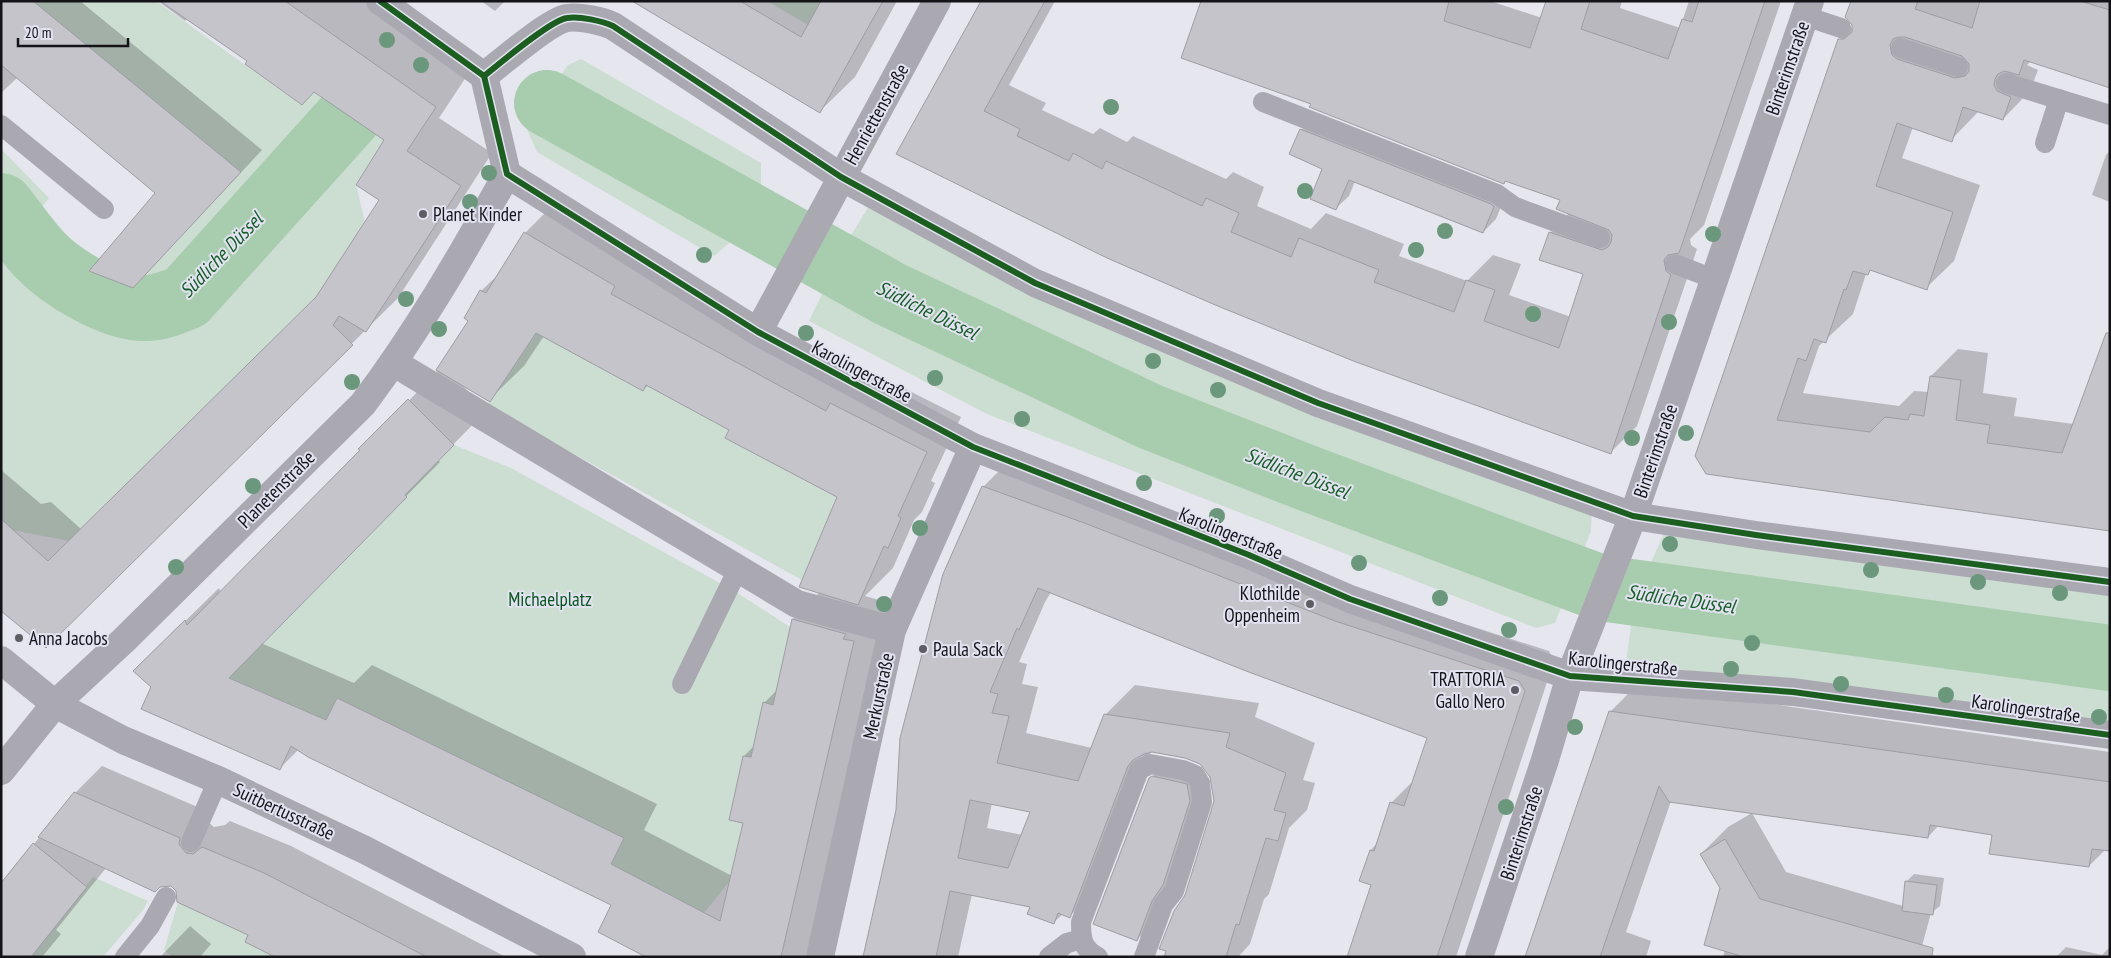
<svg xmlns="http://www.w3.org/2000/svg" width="2111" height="958" viewBox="0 0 2111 958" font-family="'PT Sans Narrow',sans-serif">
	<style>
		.green { fill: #ccddd1 }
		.shadow { fill: #0003; fill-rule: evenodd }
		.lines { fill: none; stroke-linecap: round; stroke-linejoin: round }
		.river { stroke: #a8ccae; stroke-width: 66 }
		.building { fill: #c4c4ca; stroke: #9d9da3; fill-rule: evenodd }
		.lane { stroke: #aaa9b2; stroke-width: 20 }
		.street { stroke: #aaa9b2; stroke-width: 28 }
		.cycleway-casing { stroke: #e3e2f1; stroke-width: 9 }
		.cycleway { stroke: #1b5e20; stroke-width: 6 }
		.tree { fill: #6b977c }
		.poi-dot { fill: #5e5d63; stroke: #e3e2f1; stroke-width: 2 }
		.labels { text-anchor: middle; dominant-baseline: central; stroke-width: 4; stroke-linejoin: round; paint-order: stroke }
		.street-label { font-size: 19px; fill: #141318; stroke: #e3e2f1 }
		.poi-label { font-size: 19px; fill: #141318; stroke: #e3e2f1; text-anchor: start }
		.park-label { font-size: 19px; fill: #06561e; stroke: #e3e2f1 }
		.water-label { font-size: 20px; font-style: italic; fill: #155f27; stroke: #e3e2f1 }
	</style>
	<rect width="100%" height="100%" fill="#e6e6ee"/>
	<g class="green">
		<path d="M33 1H156L301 105 314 92 384 140 356 185 365 222 317 296 69 541 1 528V149L49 198 33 218 101 275 133 288 241 172Z"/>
		<path d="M767 1H821L808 25Z"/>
		<path d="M581 59 761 163V196L736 237 714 256 537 152 526 127 568 65Z"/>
		<path d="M870 204 1592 506 1591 531 1555 623 1536 628 987 414 809 321 847 242Z"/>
		<path d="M543 312 569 351 643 391 646 385 729 430 726 438 851 479 834 505 802 580 487 406 532 338Z"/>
		<path d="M454 445 511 468 736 592 790 627 773 705 763 702 751 757 743 756 729 820 743 823 729 882 704 913 611 864 624 839 337 698 326 720 228 677 407 497 405 495Z"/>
		<path d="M1668 525 2110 587V728L1626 662 1635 597Z"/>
		<path d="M93 877 148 901 143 910 103 957H34L32 955Z"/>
		<path d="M178 902 248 935 245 942 275 957H172L164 950Z"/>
	</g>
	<g class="shadow">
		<path d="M1 1H80L262 150 154 265 157 192 18 77 1 93Z"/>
		<path d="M158 1H364L468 74 439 118 492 153 398 298 46 646 1 610V470L41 504 51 502 82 530 317 297 381 199 386 140 314 91 248 61 187 19 185 21Z"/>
		<path d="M481 1H505L495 11Z"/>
		<path d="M634 1H897L855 77 820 111Z"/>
		<path d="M981 1H1055L1009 85 1046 103 1042 110 1093 134 1100 128 1127 142 1133 136 1226 179 1233 172 1264 187 1257 206 1311 229 1326 213 1404 244 1399 256 1467 281 1493 255 1521 264 1509 295 1571 317 1585 273 1550 233 1569 213 1561 199 1313 103 1202 1H1490L1542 18 1548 1H1622L1620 8 1680 28 1689 1H1781L1704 225 1690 239 1691 245 1697 249 1637 426 1610 453 897 154Z"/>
		<path d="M1852 1H2110V87L2031 61 2027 65 2038 70 2030 91 2003 119 1979 111 1951 140 1913 127 1902 158 1980 185 1954 261 1926 288 1872 269 1866 274 1853 314 1819 346 1803 393 1899 406 1914 391 1929 392 1931 376 1958 349 1988 353 1983 393 2017 398 2014 416 2074 424 2110 529 1707 473 1839 40 1854 25Z"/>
		<path d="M1314 117 1506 194 1496 219 1483 232 1355 181 1349 196 1336 208 1324 168 1301 130Z"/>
		<path d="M2110 151V202L2092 195 2106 155Z"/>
		<path d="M559 199 644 260 859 375 866 369 961 417 931 481 935 483 922 512 914 520 893 568 865 596 879 600 876 605 887 608 806 957H650L613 905 299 749 280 768 152 687 169 637 219 588 221 593 362 450 438 370 470 320 481 291 502 271 525 233ZM544 336 643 390 648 385 731 430 839 497 820 592 793 619 777 690 764 703 754 746 744 756V822L732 876 644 830 657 804 372 665 354 683 261 643 440 462 438 460 487 410 462 385 489 400 524 366Z"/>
		<path d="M1013 457 1365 592 1549 651 1554 661 1456 957H1348L1373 884 1361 880 1371 850 1377 843 1392 802 1415 779 1429 737 1051 592 1045 602 1019 662 1027 664 1022 684 1038 687 1026 733 1092 748 1105 715 1135 685 1259 703 1255 717 1315 743 1303 780 1315 783 1307 810 1289 828 1269 894 1264 899 1250 944 1238 957H1165L1215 805 1211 776 1201 763 1188 758 1151 751 1100 886 1070 916 1063 914 1054 922 1031 906 972 894 958 957H864L983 487ZM992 803 1032 811 1023 835 987 828Z"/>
		<path d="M1637 685 2110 752V850L2106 849 2089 866 1993 834 1939 825 1928 837 1671 801 1626 932 1651 941 1646 957H1525L1610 712Z"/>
		<path d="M1165 764 1204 785 1152 925 1137 940 1150 779Z"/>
		<path d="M102 766 207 811 208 822 214 827 225 825 230 821 291 846 506 957H277L249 935 178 891 172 885 106 868 56 930 61 934 42 957H1V885L75 793Z"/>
		<path d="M1752 813 1786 872 1903 906 1907 881 1914 874 1944 878 1940 906 1931 913 1919 957H1723L1725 950 1722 888 1701 854 1728 827Z"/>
		<path d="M190 926 211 944 200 957H160Z"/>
		<path d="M2066 947 2102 955 2110 947V957H2056Z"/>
	</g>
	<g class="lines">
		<g class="river">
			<path d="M547 103 890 294 1151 417 1307 478 1601 588 2110 658"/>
			<path d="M1 206C14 222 26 240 40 255 62 278 112 308 145 308 159 308 173 302 186 297L349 116"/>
		</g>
	</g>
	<g class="building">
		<path d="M1 1H33L241 172 133 288 89 271 155 193 1 65Z"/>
		<path d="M160 1H285L436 107 407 151 461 186 366 332 339 316 333 325 353 345 46 648 1 611V519L48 561 316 297 379 200 356 185 384 140 314 92 302 105 245 64 247 61Z"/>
		<path d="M632 1H740L801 37 821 1H883L820 113Z"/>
		<path d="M981 1H1045L984 111 1020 129 1017 136 1069 161 1073 153 1102 169 1106 161 1202 206 1206 198 1239 213 1231 232 1291 257 1299 238 1379 270 1374 282 1454 312 1466 280 1495 290 1484 321 1559 348 1583 274 1539 260 1549 232 1602 250 1608 247 1611 242 1612 235 1609 230 1556 209 1560 200 1505 181 1504 184 1309 107 1311 104 1181 58 1201 1H1449L1444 21 1530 48 1546 1H1590L1581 29 1668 59 1682 19 1692 22 1699 1H1765L1679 253 1668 255 1664 260 1666 271 1671 275 1611 454 1356 362 1220 307 1107 258 896 154Z"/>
		<path d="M1851 1H1918L1915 9 1972 28 1980 1H2080L2110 10V88L2024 60 2019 75 2004 71 1998 74 1995 79 1994 85 1997 91 2011 97 2003 120 1963 107 1952 142 1897 123 1876 186 1953 212 1927 290 1870 270 1868 275 1853 271 1846 290 1844 289 1826 343 1814 339 1806 361 1798 358 1777 420 1870 432 1885 417 1908 420 1910 414 1924 416 1930 376 1961 380 1956 420 1990 425 1987 443 2062 453 2106 333H2110V531L1706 474 1695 456 1838 39H1844L1852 32V25L1845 17ZM1898 37H1905L1962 56 1969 64V71L1965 76 1955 78 1897 59 1892 55 1890 45 1893 39Z"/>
		<path d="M1300 129 1491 204 1494 207 1483 233 1349 180 1336 210 1310 199 1322 169 1289 154Z"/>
		<path d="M524 232 615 286 611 294 826 411 830 403 927 452 898 516 901 518 888 548 884 546 858 605 799 587 837 497 725 438 729 430 646 385 643 391 536 333 490 402 436 370 468 321 464 318 480 290 486 293Z"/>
		<path d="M408 399 454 445 405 495 407 497 229 678 326 720 337 698 624 838 611 864 720 921 743 823 729 820 743 756 751 757 763 702 773 705 792 619 846 634 843 639 854 641 781 957H646L598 932 611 905 308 757 291 746 280 770 141 709 151 687 133 671 185 620 187 625 360 450 358 449Z"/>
		<path d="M982 486 1087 524 1335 621 1519 681 1525 691 1437 957H1347L1371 885 1359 881 1370 850 1374 851 1390 802 1404 806 1427 738 1246 671 1038 588 1019 630 1017 628 990 692 998 694 992 713 1009 716 997 763 1078 781 1104 714 1230 733 1226 747 1286 773 1274 810 1286 813 1278 841 1266 838 1239 925 1236 924 1226 957H1164L1166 951 1159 949 1174 911 1185 895 1214 801 1210 777 1200 764 1185 758 1152 752 1144 754 1133 760 1128 766 1070 918 1058 913 1054 924 1027 914 1030 907 950 891 936 957H863L896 810 900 738 943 574ZM970 800 1030 812 1008 868 958 858Z"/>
		<path d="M1609 711 2110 782V851L2092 849 2089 867 1989 854 1992 835 1930 825 1928 838 1669 802 1659 786 1600 957H1525Z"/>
		<path d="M1152 776 1187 784 1190 801 1163 885 1152 901 1137 941 1093 924 1149 778Z"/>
		<path d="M74 792 180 838 179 844 186 853 193 854 202 847 264 873 427 957H275L245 942 248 935 177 902 176 891 171 886 160 887 155 892 38 837Z"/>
		<path d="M1725 839 1760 899 1933 948 1932 957H1744L1704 945 1720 888 1700 854Z"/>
		<path d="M33 843 87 887 31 957H1V883Z"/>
		<path d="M1905 881 1937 885 1933 915 1902 911Z"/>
	</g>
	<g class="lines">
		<g class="lane">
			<path d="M1805 16 1841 28"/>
			<path d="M1901 48 1958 67"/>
			<path d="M2006 83 2110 115"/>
			<path d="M1263 102 1497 194 1515 207 1600 238"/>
			<path d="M1 125 104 209"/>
			<path d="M2045 143 2059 99"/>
			<path d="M1675 264 1714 279"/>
			<path d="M682 684 738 569"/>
			<path d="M191 842 218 780"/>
			<path d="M125 957 150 926 166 897"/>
			<path d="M1049 957 1067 943 1082 939"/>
			<path d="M1098 957C1082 949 1081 938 1081 922L1139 770 1150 764 1183 770 1195 775 1200 783 1202 802 1174 891 1163 905 1144 957"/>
		</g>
		<g class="street">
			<path d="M380 1 484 76 507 174 758 332 973 447 1249 555 1350 599 1570 676 1793 692 2110 735"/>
			<path d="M484 76C499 64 551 20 567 18 580 16 602 21 613 26L841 177 1035 283 1318 403 1633 516 1756 535 2110 582"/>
			<path d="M758 332 937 1"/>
			<path d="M394 363 797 604 892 630"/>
			<path d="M1 660 55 704 123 740 218 780 365 850 572 957"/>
			<path d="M1 771 55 704 124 640 363 404C418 331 463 253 507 174"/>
			<path d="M820 957 892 630 973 447"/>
			<path d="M1479 957 1545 760 1570 676 1633 516 1810 1"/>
		</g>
		<defs>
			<g id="cycleway">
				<path d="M380 1 484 76 507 174 758 332 973 447 1249 555 1350 599 1570 676 1793 692 2110 735"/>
				<path d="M484 76C499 64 551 20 567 18 580 16 602 21 613 26L841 177 1035 283 1318 403 1633 516 1756 535 2110 582"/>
			</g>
		</defs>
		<use href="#cycleway" class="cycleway-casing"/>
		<use href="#cycleway" class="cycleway"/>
	</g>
	<g class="tree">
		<circle cx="387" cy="40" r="8"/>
		<circle cx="421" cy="65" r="8"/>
		<circle cx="1111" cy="107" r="8"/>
		<circle cx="489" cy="173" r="8"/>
		<circle cx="1305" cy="191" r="8"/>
		<circle cx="470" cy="202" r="8"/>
		<circle cx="1445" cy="231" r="8"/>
		<circle cx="1713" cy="234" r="8"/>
		<circle cx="1416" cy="250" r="8"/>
		<circle cx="704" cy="255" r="8"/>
		<circle cx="406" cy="299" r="8"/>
		<circle cx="1533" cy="314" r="8"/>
		<circle cx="1669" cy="322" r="8"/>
		<circle cx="439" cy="329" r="8"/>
		<circle cx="806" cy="333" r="8"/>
		<circle cx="1153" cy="361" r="8"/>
		<circle cx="935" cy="378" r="8"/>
		<circle cx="352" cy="382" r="8"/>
		<circle cx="1218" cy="390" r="8"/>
		<circle cx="1022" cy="419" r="8"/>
		<circle cx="1686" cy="433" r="8"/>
		<circle cx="1632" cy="438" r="8"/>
		<circle cx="1144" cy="483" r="8"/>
		<circle cx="253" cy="486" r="8"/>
		<circle cx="1217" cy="516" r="8"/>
		<circle cx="920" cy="528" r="8"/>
		<circle cx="1670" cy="544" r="8"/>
		<circle cx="1359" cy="563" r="8"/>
		<circle cx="176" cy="567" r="8"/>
		<circle cx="1871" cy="570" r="8"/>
		<circle cx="1978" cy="582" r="8"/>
		<circle cx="2060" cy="593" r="8"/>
		<circle cx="1440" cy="598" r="8"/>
		<circle cx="884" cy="604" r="8"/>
		<circle cx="1509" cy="630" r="8"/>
		<circle cx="1752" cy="643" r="8"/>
		<circle cx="1731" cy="669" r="8"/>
		<circle cx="1841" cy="684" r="8"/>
		<circle cx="1946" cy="695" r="8"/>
		<circle cx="2099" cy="717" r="8"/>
		<circle cx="1575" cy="727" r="8"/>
		<circle cx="1506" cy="807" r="8"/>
	</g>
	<g class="poi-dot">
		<circle cx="423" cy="214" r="5"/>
		<circle cx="1310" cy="604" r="5"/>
		<circle cx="19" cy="638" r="5"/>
		<circle cx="923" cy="649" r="5"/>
		<circle cx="1515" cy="690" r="5"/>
	</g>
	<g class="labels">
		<g class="street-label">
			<text transform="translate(1787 68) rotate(-71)">Binterimstraße</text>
			<text transform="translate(876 114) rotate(-61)">Henriettenstraße</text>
			<text transform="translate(862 371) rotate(28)">Karolingerstraße</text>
			<text transform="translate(1655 451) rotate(-71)">Binterimstraße</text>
			<text transform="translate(276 489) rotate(-45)">Planetenstraße</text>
			<text transform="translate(1231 533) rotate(22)">Karolingerstraße</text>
			<text transform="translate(1623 663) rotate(6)">Karolingerstraße</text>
			<text transform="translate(878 696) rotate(-78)">Merkurstraße</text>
			<text transform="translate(2026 708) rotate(8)">Karolingerstraße</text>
			<text transform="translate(284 811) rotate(25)">Suitbertusstraße</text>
			<text transform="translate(1521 833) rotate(-72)">Binterimstraße</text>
		</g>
		<g class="poi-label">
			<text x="433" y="214">Planet Kinder</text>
			<text x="1300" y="593" text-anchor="end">Klothilde<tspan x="1300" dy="22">Oppenheim</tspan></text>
			<text x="29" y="638">Anna Jacobs</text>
			<text x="933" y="649">Paula Sack</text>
			<text x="1505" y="679" text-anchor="end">TRATTORIA<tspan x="1505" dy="22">Gallo Nero</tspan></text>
		</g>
		<g class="park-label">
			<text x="550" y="599">Michaelplatz</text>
		</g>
		<g class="water-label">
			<text transform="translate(221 255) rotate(-46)">Südliche Düssel</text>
			<text transform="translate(927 310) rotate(26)">Südliche Düssel</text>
			<text transform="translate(1297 473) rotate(21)">Südliche Düssel</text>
			<text transform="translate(1681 599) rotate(8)">Südliche Düssel</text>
		</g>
	</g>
	<rect width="2111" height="958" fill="none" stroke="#141318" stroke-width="5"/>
	<path d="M18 38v8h110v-8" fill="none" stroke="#141318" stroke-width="2.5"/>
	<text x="25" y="38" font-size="15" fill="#141318" stroke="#e3e2f1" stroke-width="4" paint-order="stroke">20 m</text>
</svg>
